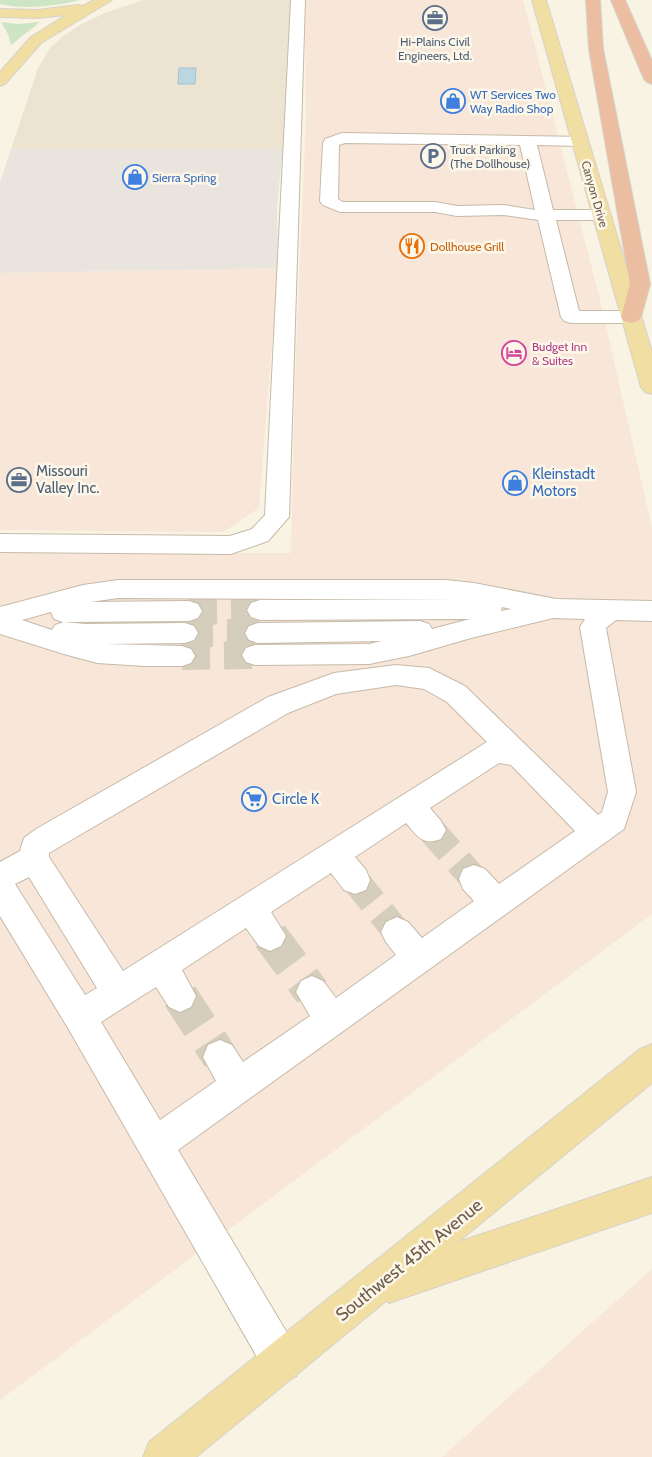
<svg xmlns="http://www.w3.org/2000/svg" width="652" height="1457" viewBox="0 0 652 1457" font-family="Cabin,sans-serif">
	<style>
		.residential { fill: #ede3d1 }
		.commercial { fill: #f8e6d8 }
		.industrial { fill: #e9e4de }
		.green { fill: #cde5c4 }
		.water { fill: #bbd6e0; stroke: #a2c3d0 }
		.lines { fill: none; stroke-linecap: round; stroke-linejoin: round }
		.minor-tunnel-far1 { stroke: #d6cebd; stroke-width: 28; stroke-dasharray: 28 14; stroke-linecap: butt }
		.minor-tunnel { stroke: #d6cebd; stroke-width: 36; stroke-dasharray: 36 18; stroke-linecap: butt }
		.minor-casing { stroke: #c6baa9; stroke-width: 2 }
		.major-casing { stroke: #d6d2cd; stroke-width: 2 }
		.highway-casing { stroke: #d6d2cd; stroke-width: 2 }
		.minor { fill: #fff; fill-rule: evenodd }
		.major { fill: #f1dea3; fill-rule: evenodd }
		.highway { fill: #ecbea1; fill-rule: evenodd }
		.labels { text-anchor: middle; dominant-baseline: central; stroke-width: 5; stroke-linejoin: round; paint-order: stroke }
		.far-service-label { font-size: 12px; fill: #4e5e75; stroke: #fdf7e9 }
		.far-shop-label { font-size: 12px; fill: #366cbe; stroke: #fdf7e9; text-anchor: start }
		.far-street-label { font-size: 12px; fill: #6e5d4c; stroke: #fdf7e9 }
		.far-food-label { font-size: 12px; fill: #c56008; stroke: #fdf7e9; text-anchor: start }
		.far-hotel-label { font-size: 12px; fill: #b23c85; stroke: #fdf7e9; text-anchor: start }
		.service-label { font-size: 15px; fill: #4e5e75; stroke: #fdf7e9; text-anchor: start }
		.shop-label { font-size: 15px; fill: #366cbe; stroke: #fdf7e9; text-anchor: start }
		.near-street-label { font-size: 18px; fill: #6e5d4c; stroke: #fdf7e9 }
	</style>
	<rect width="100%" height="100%" fill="#f9f3e3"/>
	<path class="residential" d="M143 0H291L283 149H11L38 68 50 48 63 36 82 24 105 13Z"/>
	<g class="commercial">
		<path d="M305 0H523L600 300 652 528V914L0 1400V553H291L295 379 306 118Z"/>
		<path d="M278 268 259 508 223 532 0 530V273Z"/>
		<path d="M652 1269V1457H442Z"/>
	</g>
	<path class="industrial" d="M11 149H283L277 204 278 268 0 273V182Z"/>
	<g class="green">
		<path d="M0 0H80C55 6 26 10 0 4Z"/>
		<path d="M1 22 18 24 40 22 11 45 8 34Z"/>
	</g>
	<path class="water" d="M179 68H196L195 84H178Z"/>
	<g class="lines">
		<g class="minor-tunnel-far1">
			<path d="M189 611 260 610"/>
			<path d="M185 633H258"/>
			<path d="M182 656 255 655"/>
			<path d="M431 830 474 879"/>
			<path d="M355 880 397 932"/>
		</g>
		<g class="minor-tunnel">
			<path d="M270 936 312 992"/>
			<path d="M180 996 220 1057"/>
		</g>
		<defs>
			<g id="minor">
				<path d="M291 0H305L289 517 268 541 231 554 0 552V534L230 536 252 529 265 515Z"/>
				<path d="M342 133 586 137 588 141 586 145 580 146 537 145 553 210H602L608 211 611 215 608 219 602 220H556L579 311H631L638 313 641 317 638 321 631 323H571L564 321 561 317 538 220 504 215 457 216 435 212H340L323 205 320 201 323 143 325 139ZM345 143 520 145 535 210 504 205 457 206 435 202H343L338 199 339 145Z"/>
				<path d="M118 580H446L474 583 556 599 652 601V621L616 620 606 628 636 792 624 829 178 1150 296 1348 302 1362 296 1376 282 1382 268 1376 68 1028 0 916V862L20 851 24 838 36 829 268 697 334 673 396 665 429 668 465 686 598 815 602 812 608 792 580 627 585 619 553 618 471 638 409 656 369 664 255 665 246 662 242 655 246 648 255 645 369 644 382 641 258 643 249 640 245 633 249 626 258 623 420 621 429 624 432 629 470 619 260 620 251 617 247 610 251 603 260 600H459L118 598 90 602 189 601 198 604 202 611 198 618 189 621 63 622 54 619 51 612 22 620 52 630 55 625 64 622 85 624 185 623 194 626 198 633 194 640 185 643 106 644 182 646 191 649 195 656 191 663 182 666H145L97 663 64 654 0 634V607L83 585ZM502 607 511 609 501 611ZM396 685 424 689 447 702 487 742 123 971 49 857V853L288 713 336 694ZM499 763 511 765 575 831 499 884 485 869 474 865 463 869 459 879 463 889 474 901 422 938 408 922 397 917 386 922 381 932 386 942 396 955 336 998 323 981 312 976 301 981 296 992 310 1016 243 1062 232 1045 220 1040 208 1045 203 1057 216 1081 160 1120 101 1022 156 987 169 1007 180 1012 191 1007 196 996 182 970 246 928 259 946 270 951 281 946 286 936 271 912 331 873 344 890 355 894 366 890 370 880 366 870 355 857 406 823C418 837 423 846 441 839L446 830 441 821 430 808ZM29 877 97 988 85 995 15 884Z"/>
			</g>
			<g id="major">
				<path d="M94 0H112L41 43 5 84 0 86V72L31 37 66 15 37 18 0 17V9L37 10 78 5 83 6Z"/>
				<path d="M532 0H546L652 352V394L645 392 641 387Z"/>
				<path d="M652 1044V1083L458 1242 652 1177V1213L389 1303 386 1301 196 1457H143L149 1442 640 1049Z"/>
			</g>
			<g id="highway">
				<path d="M586 0H600L603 49 650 284 641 317 638 321 631 323 624 321 621 317 630 284 589 49Z"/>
				<path d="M611 0H625L652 61V84L647 82 644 79Z"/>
			</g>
		</defs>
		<use href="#minor" class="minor-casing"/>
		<use href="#major" class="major-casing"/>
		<use href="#highway" class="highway-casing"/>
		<use href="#minor" class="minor"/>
		<use href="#major" class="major"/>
		<use href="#highway" class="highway"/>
	</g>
	<defs>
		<symbol id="office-ring" viewBox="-11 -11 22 22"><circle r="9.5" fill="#fdf7e9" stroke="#5c6f8a" stroke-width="1.5"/><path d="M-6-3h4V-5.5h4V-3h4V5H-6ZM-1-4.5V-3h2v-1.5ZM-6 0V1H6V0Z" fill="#5c6f8a"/></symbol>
		<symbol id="shop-ring" viewBox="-11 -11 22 22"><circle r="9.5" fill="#fdf7e9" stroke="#3f7fe0" stroke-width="1.5"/><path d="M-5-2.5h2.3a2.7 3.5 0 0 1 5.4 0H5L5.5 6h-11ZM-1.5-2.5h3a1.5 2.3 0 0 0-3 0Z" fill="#3f7fe0"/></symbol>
		<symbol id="parking-ring" viewBox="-11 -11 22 22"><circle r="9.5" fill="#fdf7e9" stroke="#5c6f8a" stroke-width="1.5"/><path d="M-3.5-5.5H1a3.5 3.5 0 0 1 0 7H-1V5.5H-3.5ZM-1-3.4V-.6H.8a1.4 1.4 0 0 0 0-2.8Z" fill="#5c6f8a"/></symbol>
		<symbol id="restaurant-ring" viewBox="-11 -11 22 22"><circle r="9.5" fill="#fdf7e9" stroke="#e8710a" stroke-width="1.5"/><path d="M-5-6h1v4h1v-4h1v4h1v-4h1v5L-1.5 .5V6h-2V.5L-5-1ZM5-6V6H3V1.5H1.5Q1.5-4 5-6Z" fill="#e8710a"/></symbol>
		<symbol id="hotel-ring" viewBox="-11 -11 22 22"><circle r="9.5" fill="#fdf7e9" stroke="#d1479c" stroke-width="1.5"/><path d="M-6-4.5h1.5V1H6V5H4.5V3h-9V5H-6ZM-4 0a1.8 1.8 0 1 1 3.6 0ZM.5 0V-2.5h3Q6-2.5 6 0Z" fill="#d1479c"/></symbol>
		<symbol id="supermarket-ring" viewBox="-11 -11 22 22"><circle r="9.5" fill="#fdf7e9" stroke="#3f7fe0" stroke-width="1.5"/><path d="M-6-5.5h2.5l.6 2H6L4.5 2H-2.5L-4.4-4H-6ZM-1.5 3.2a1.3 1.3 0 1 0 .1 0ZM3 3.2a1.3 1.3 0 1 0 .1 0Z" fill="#3f7fe0"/></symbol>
	</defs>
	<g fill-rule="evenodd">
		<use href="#office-ring" x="421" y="4" width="28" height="28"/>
		<use href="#shop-ring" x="439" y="87" width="28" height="28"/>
		<use href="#parking-ring" x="419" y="142" width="28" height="28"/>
		<use href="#shop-ring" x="121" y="163" width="28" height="28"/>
		<use href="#restaurant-ring" x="398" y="232" width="28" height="28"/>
		<use href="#hotel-ring" x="500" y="339" width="28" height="28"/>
		<use href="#office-ring" x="5" y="466" width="28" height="28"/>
		<use href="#shop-ring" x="501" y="469" width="28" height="28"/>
		<use href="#supermarket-ring" x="240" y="785" width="28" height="28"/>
	</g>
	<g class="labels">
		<g class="far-service-label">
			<text x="435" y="41">Hi-Plains Civil<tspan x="435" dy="14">Engineers, Ltd.</tspan></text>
			<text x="450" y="149" text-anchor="start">Truck Parking<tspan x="450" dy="14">(The Dollhouse)</tspan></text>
		</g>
		<g class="far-shop-label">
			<text x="470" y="94">WT Services Two<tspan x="470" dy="14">Way Radio Shop</tspan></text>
			<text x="152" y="177">Sierra Spring</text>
		</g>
		<g class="far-street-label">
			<text transform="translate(595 194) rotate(74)">Canyon Drive</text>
		</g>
		<g class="far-food-label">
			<text x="430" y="246">Dollhouse Grill</text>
		</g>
		<g class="far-hotel-label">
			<text x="532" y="346">Budget Inn<tspan x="532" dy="14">&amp; Suites</tspan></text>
		</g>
		<g class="service-label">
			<text x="36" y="471">Missouri<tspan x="36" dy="17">Valley Inc.</tspan></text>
		</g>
		<g class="shop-label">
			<text x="532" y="474">Kleinstadt<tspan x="532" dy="17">Motors</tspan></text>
			<text x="272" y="799">Circle K</text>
		</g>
		<g class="near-street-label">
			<text transform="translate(409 1260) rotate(-39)">Southwest 45th Avenue</text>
		</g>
	</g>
</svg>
